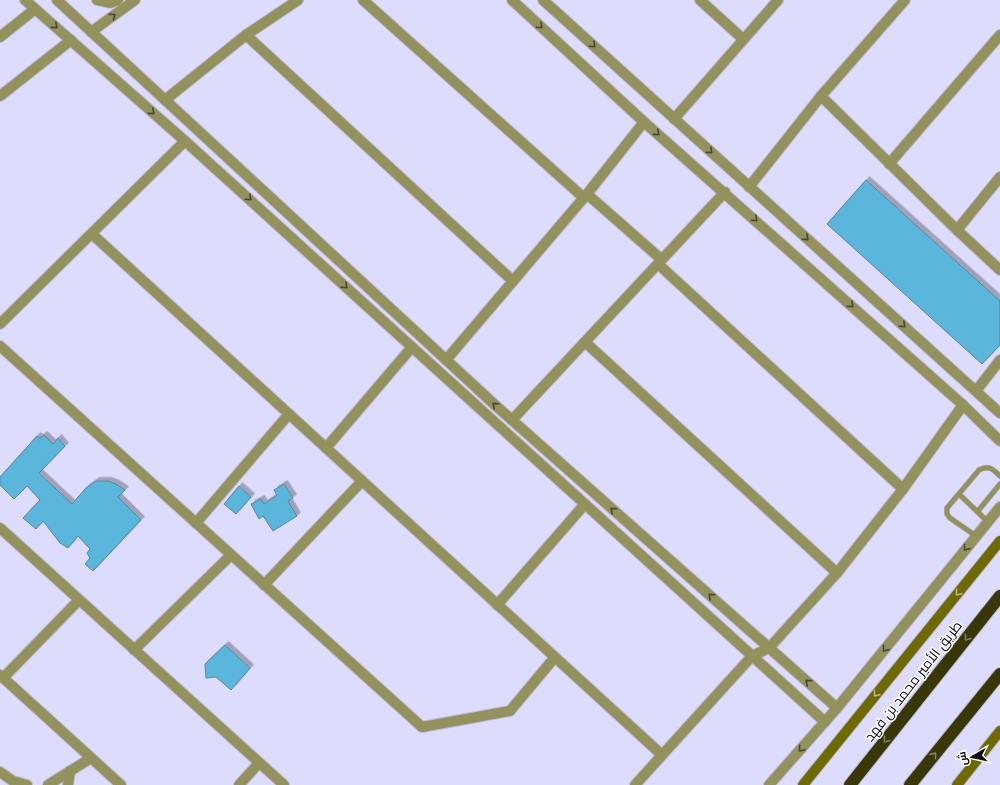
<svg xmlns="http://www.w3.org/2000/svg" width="1000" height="785" viewBox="0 0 1000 785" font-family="Merriweather,Cairo,serif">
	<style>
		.building { fill: #5ab6da; stroke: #598597; filter: url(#shadow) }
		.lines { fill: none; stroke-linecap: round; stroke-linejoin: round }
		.service-casing { stroke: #bcbbd8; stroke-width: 6 }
		.minor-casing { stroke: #bcbbd8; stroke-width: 12 }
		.tertiary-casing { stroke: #bcbbd8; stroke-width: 12 }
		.secondary-casing { stroke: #bcbbd8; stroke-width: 12 }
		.motorway-casing { stroke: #bcbbd8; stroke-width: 14 }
		.service { stroke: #93915c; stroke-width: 5 }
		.minor { stroke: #93915c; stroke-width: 10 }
		.tertiary { stroke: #93915c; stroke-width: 10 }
		.secondary { stroke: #6f6a00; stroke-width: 10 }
		.motorway { stroke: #393707; stroke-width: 12 }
		.oneway { stroke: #494737 }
		.oneway2 { stroke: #b7b480 }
		.oneway3 { stroke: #7e7d5e }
		.labels { text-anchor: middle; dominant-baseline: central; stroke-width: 3; stroke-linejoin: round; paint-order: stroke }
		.street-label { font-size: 14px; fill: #0c0b18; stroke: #fff }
	</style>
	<defs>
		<filter id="shadow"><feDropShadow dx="3.5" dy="-3.5" stdDeviation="0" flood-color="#0004"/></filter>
	</defs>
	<rect width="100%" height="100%" fill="#dddcfd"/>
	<g class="building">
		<path d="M866 180 1000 301V345L982 364 827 224Z"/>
		<path d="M44 435 53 444 58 438 65 446 39 473 72 504 86 488 96 481H108L116 484 125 490 118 497 141 520 93 571 85 564 90 558 87 553 90 549 78 536 68 548 60 543 43 521 36 529 23 518 40 500 27 486 14 499 0 485V477L37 436 40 438Z"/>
		<path d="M284 484 293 498 288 501 297 516 273 531 263 516 259 519 251 504 261 499 264 504 277 495 274 490Z"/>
		<path d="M239 486 251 497 236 514 224 504Z"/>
		<path d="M225 645 250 668 231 690 216 677 206 678 205 664Z"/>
	</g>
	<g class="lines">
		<defs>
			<g id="service">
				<path d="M959 494 988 522"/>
				<path d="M978 511 1000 484"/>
				<path d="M976 536 950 518 947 514V508L979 470C989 465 993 469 1000 476"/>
			</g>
			<g id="minor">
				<path d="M25 0 185 141 825 722"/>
				<path d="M57 0 495 405 837 708"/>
				<path d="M97 0 110 3 118 0"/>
				<path d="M363 0 584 198"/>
				<path d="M700 0 743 39"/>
				<path d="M91 32 135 0"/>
				<path d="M246 35 513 281"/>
				<path d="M0 37 35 9"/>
				<path d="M0 96 71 40"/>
				<path d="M821 96 957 230 1000 270"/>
				<path d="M165 100 246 35 298 0"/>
				<path d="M674 119 778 0"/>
				<path d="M889 164 1000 35"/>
				<path d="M749 187 821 96 905 0"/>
				<path d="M587 194 661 259"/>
				<path d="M957 230 1000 177"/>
				<path d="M92 234 662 755"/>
				<path d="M658 264 903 489"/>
				<path d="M0 324 185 141"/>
				<path d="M585 342 837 573"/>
				<path d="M0 346 422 727 510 711 555 657"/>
				<path d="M446 360 587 194 644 122"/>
				<path d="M976 391 1000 360"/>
				<path d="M512 420 725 192"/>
				<path d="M326 448 412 347"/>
				<path d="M196 523 289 414"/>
				<path d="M0 528 284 785"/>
				<path d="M264 585 362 481"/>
				<path d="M497 605 585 504"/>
				<path d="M134 650 231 555"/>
				<path d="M0 675 121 785"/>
				<path d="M3 678 79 600"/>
				<path d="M0 772 13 781 27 785"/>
				<path d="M48 785 91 758"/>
				<path d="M68 785 70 771"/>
				<path d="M239 785 259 763"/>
				<path d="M635 785 752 656 769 648 837 573 903 489 963 405"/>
				<path d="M769 785 837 708 1000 507"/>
			</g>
			<g id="tertiary">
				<path d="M512 0 644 122 963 405 1000 441"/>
				<path d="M543 0 1000 413"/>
			</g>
			<g id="secondary">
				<path d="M803 785 1000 541"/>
				<path d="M957 785 1000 731"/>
			</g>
			<g id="motorway">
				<path d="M850 785 1000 596"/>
				<path d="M910 785 1000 674"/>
			</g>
		</defs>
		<use href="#service" class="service-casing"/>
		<use href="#minor" class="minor-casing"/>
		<use href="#tertiary" class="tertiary-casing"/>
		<use href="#secondary" class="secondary-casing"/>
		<use href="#motorway" class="motorway-casing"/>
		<use href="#service" class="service"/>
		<use href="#minor" class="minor"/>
		<use href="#tertiary" class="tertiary"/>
		<use href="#secondary" class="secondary"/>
		<use href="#motorway" class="motorway"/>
	</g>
	<defs><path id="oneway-chevron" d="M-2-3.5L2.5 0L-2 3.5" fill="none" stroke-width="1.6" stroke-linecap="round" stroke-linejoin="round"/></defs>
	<g class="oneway">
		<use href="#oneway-chevron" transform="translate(113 16) rotate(-36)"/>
		<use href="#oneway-chevron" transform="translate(55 26) rotate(41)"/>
		<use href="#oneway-chevron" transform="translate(540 26) rotate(42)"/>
		<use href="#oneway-chevron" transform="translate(593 45) rotate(42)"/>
		<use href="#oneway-chevron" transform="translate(152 112) rotate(41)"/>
		<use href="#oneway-chevron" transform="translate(657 133) rotate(41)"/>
		<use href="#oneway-chevron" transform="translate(710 151) rotate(42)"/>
		<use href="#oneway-chevron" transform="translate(249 198) rotate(42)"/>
		<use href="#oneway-chevron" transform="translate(755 219) rotate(42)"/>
		<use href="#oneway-chevron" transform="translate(806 238) rotate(42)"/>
		<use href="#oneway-chevron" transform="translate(345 286) rotate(42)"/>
		<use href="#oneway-chevron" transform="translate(851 305) rotate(42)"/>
		<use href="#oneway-chevron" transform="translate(903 325) rotate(42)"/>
		<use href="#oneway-chevron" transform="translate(495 405) rotate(-138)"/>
		<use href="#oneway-chevron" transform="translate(613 510) rotate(-138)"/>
		<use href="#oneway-chevron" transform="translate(966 548) rotate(129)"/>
		<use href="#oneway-chevron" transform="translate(711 596) rotate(-138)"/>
		<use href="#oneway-chevron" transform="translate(885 649) rotate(129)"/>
		<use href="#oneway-chevron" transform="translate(808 682) rotate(-139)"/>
		<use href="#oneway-chevron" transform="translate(801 749) rotate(132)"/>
	</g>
	<g class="oneway2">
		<use href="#oneway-chevron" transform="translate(958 593) rotate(129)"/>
		<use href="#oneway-chevron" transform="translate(876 694) rotate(129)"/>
	</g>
	<g class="oneway3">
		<use href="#oneway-chevron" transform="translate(967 638) rotate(128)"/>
		<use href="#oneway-chevron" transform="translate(886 740) rotate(128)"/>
		<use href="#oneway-chevron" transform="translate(934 755) rotate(-51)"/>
	</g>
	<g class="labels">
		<g class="street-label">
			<text transform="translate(913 681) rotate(-52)">طريق الأمير محمد بن فهد</text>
		</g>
	</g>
	<g transform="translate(972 757) rotate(261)" stroke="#ffffff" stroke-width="3" paint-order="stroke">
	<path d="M0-3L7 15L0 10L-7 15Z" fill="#0c0b18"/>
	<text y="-6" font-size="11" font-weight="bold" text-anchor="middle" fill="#0c0b18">ش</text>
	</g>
</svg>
